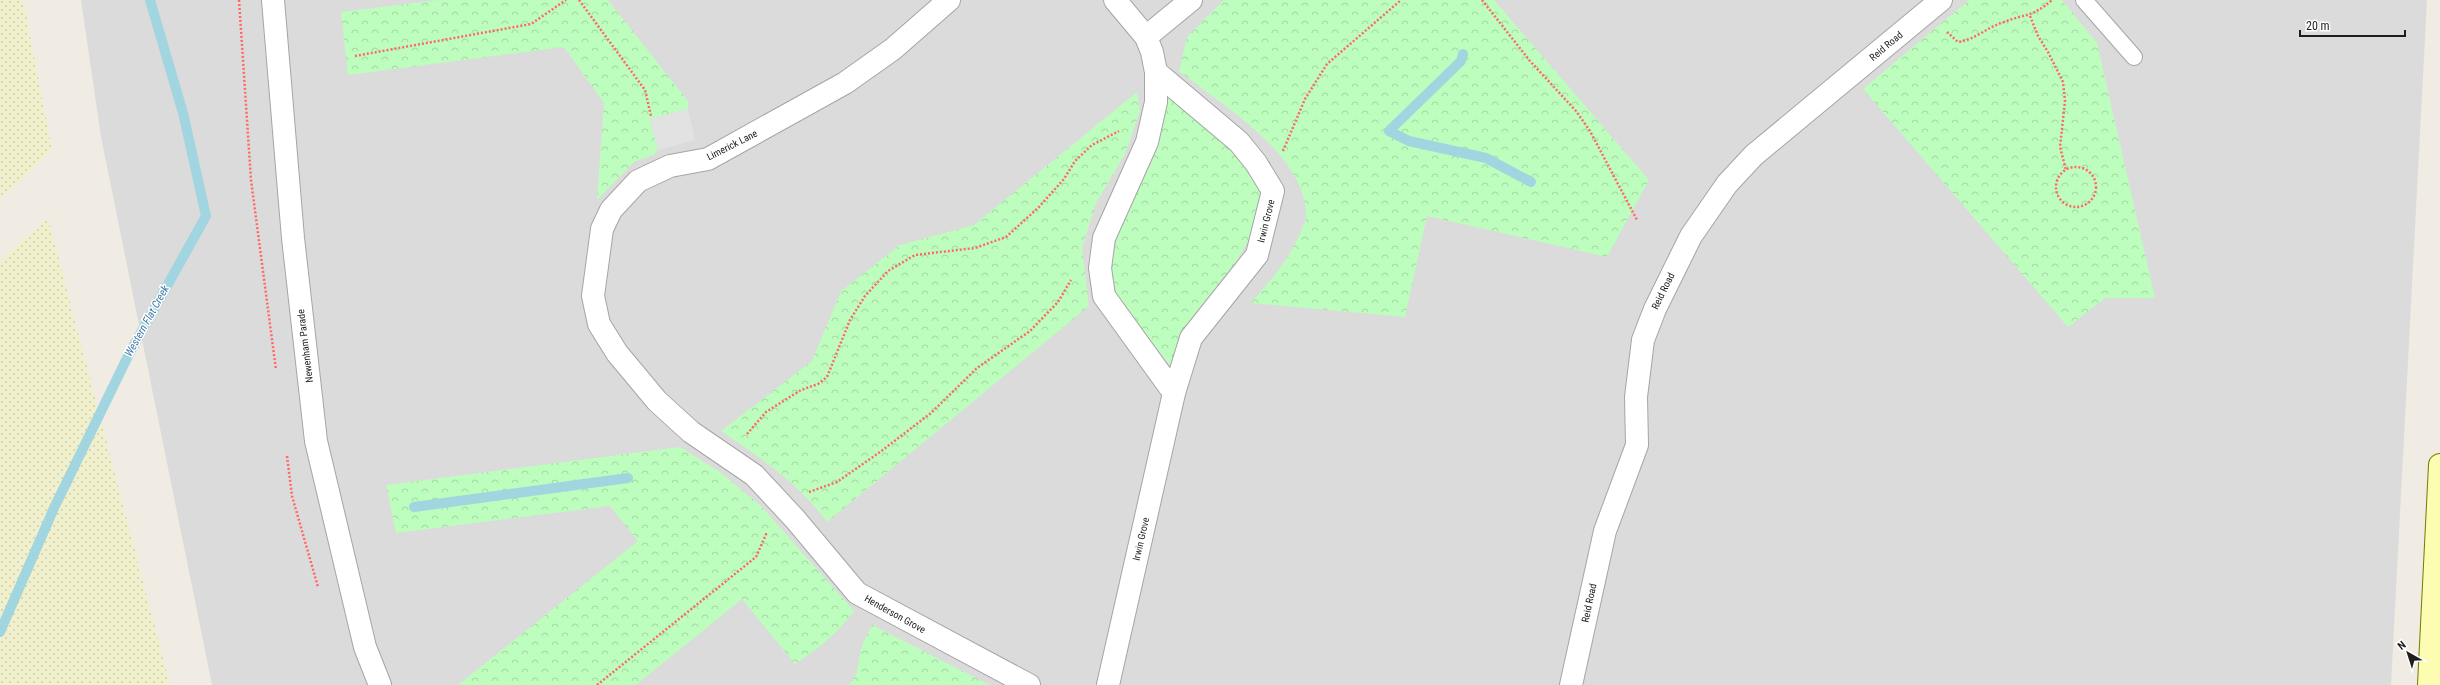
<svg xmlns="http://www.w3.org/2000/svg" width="2440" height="685" viewBox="0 0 2440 685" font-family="'Roboto Condensed',sans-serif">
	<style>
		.residential { fill: #dcdbdb }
		.farmland { fill: url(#farmland-dots) }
		.park { fill: url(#park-crowns) }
		.parking { fill: #e2e2e2 }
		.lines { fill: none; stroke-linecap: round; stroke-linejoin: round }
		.stream { stroke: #a1d6e0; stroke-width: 10 }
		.lane-casing { stroke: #a5a5a5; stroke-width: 18 }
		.street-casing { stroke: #a5a5a5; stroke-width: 24 }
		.secondary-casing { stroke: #757a00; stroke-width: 24 }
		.path { stroke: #ff6965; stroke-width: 2.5; stroke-dasharray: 2 2; stroke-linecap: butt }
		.lane { stroke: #fff; stroke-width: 16 }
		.street { stroke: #fff; stroke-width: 22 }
		.secondary { stroke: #fdfcb3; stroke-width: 22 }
		.labels { text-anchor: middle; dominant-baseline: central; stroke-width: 3; stroke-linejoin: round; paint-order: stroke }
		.street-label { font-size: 10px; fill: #1e1e1e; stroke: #fff }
		.water-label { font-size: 11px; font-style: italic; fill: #3f78a4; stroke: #fff }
	</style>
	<defs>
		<pattern id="farmland-dots" width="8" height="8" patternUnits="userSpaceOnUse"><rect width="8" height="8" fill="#f0f0cd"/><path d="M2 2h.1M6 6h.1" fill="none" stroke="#cdcdb0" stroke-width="1.8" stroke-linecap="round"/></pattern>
		<pattern id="park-crowns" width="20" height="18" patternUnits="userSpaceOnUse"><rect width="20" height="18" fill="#bdfdbd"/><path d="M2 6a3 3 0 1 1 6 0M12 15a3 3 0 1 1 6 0" fill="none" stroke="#a2d8a2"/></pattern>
	</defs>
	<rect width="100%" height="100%" fill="#f0ebe3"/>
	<path class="residential" d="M81 0H2427L2391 685H212L101 137Z"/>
	<g class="farmland">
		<path d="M0 0H23L52 149 0 200Z"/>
		<path d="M48 218 170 685H0V261Z"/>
	</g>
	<g class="park">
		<path d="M439 0H608L688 101V109L650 119 658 150 653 155 634 162 597 200 604 103 564 47 348 75 341 12Z"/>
		<path d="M1224 0H1494L1649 180 1607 257 1427 216 1405 317 1251 303C1271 280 1289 260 1301 231 1302 227 1306 222 1306 217 1308 156 1222 105 1179 71L1187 37Z"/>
		<path d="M1969 0H2062L2097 43 2155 298H2105L2068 327 1863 89Z"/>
		<path d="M1137 92 1140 111 1125 154 1096 203 1082 248 1089 306 827 522C798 483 761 458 721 431L812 361 841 291 900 245 974 225Z"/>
		<path d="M1167 94 1246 163 1262 196 1249 239 1236 262 1185 326 1172 368 1116 294 1111 266 1120 226 1152 161Z"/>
		<path d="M680 447 720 472 762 507 854 611C837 634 818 649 795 664L742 599 636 685H458L638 541 610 506 396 533 386 485Z"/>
		<path d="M872 625 990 685H849L856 675 862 645Z"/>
	</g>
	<path class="parking" d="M688 109 695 140 658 150 650 119Z"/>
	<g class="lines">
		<g class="stream">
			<path d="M1463 54 1461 61 1389 131 1409 141 1486 158 1531 182"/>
			<path d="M414 507 628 478"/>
			<path d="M0 632 54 508 129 354 206 216 183 113 150 0"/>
		</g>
		<defs>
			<path id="lane" d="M2084 0 2134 57"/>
			<g id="street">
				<path d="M273 0 293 238 316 441 365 647 380 685"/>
				<path d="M949 0 893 49 845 83 708 159 670 166 638 181 611 210 602 229 593 296 599 324 617 353 657 401 691 432 754 475 795 519 857 593 1029 685"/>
				<path d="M1115 0 1146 37 1152 52 1156 72V102L1147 142 1104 238 1100 268 1104 296 1174 393"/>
				<path d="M1146 37 1191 0"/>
				<path d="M1108 685 1174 393 1191 338 1257 255 1273 191 1256 163 1239 142 1156 72"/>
				<path d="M1571 685 1605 531 1637 445 1636 397 1643 340 1655 309 1691 236 1727 184 1754 155 1941 0"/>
			</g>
			<path id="secondary" d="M2429 685 2440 465"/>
		</defs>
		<use href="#lane" class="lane-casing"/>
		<use href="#street" class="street-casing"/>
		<use href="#secondary" class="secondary-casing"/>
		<g class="path">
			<path d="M239 0 251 180 276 370"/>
			<path d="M579 0 645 90 651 116"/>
			<path d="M1482 0 1530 61 1576 111 1590 131 1637 220"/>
			<path d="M2030 16 2038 36 2048 52 2063 82 2065 101 2060 147 2066 170"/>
			<path d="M1947 32 1958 42C1975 40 1987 27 2004 22 2027 13 2031 18 2052 0"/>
			<path d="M355 56 531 24 566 0"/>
			<path d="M1283 151 1305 99 1327 64 1401 0"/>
			<circle cx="2076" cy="187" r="20"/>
			<path d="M747 434 766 412 801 390 818 384 827 377 850 320 865 296 888 271 915 255 975 248 1006 237 1038 208 1064 179 1075 161 1092 145 1119 131"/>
			<path d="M287 456 292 496 318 587"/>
			<path d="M809 492 837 482 880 452 931 413 977 368 1030 331 1058 302 1071 280"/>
			<path d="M597 685 756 557 767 532"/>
		</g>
		<use href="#lane" class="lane"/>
		<use href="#street" class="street"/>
		<use href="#secondary" class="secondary"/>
	</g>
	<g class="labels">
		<g class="street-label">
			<text transform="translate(1886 46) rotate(-40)">Reid Road</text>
			<text transform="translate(732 145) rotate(-27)">Limerick Lane</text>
			<text transform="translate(1266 221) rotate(-76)">Irwin Grove</text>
			<text transform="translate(1663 291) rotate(-64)">Reid Road</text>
			<text transform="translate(305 346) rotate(-97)">Newenham Parade</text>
			<text transform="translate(1141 539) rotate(-77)">Irwin Grove</text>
			<text transform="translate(1589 603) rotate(-78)">Reid Road</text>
			<text transform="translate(895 614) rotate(29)">Henderson Grove</text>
		</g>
		<g class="water-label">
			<text transform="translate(147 321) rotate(-61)">Western Flat Creek</text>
		</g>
	</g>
	<g transform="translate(2408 653) rotate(321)" stroke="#ffffff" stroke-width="3" paint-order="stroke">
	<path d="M0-3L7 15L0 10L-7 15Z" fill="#1e1e1e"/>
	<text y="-6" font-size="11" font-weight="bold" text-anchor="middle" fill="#1e1e1e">N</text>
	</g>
	<path d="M2300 30v6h105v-6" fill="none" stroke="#1e1e1e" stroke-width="2"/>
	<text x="2306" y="30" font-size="12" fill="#1e1e1e" stroke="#ffffff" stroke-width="3" paint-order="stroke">20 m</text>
</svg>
